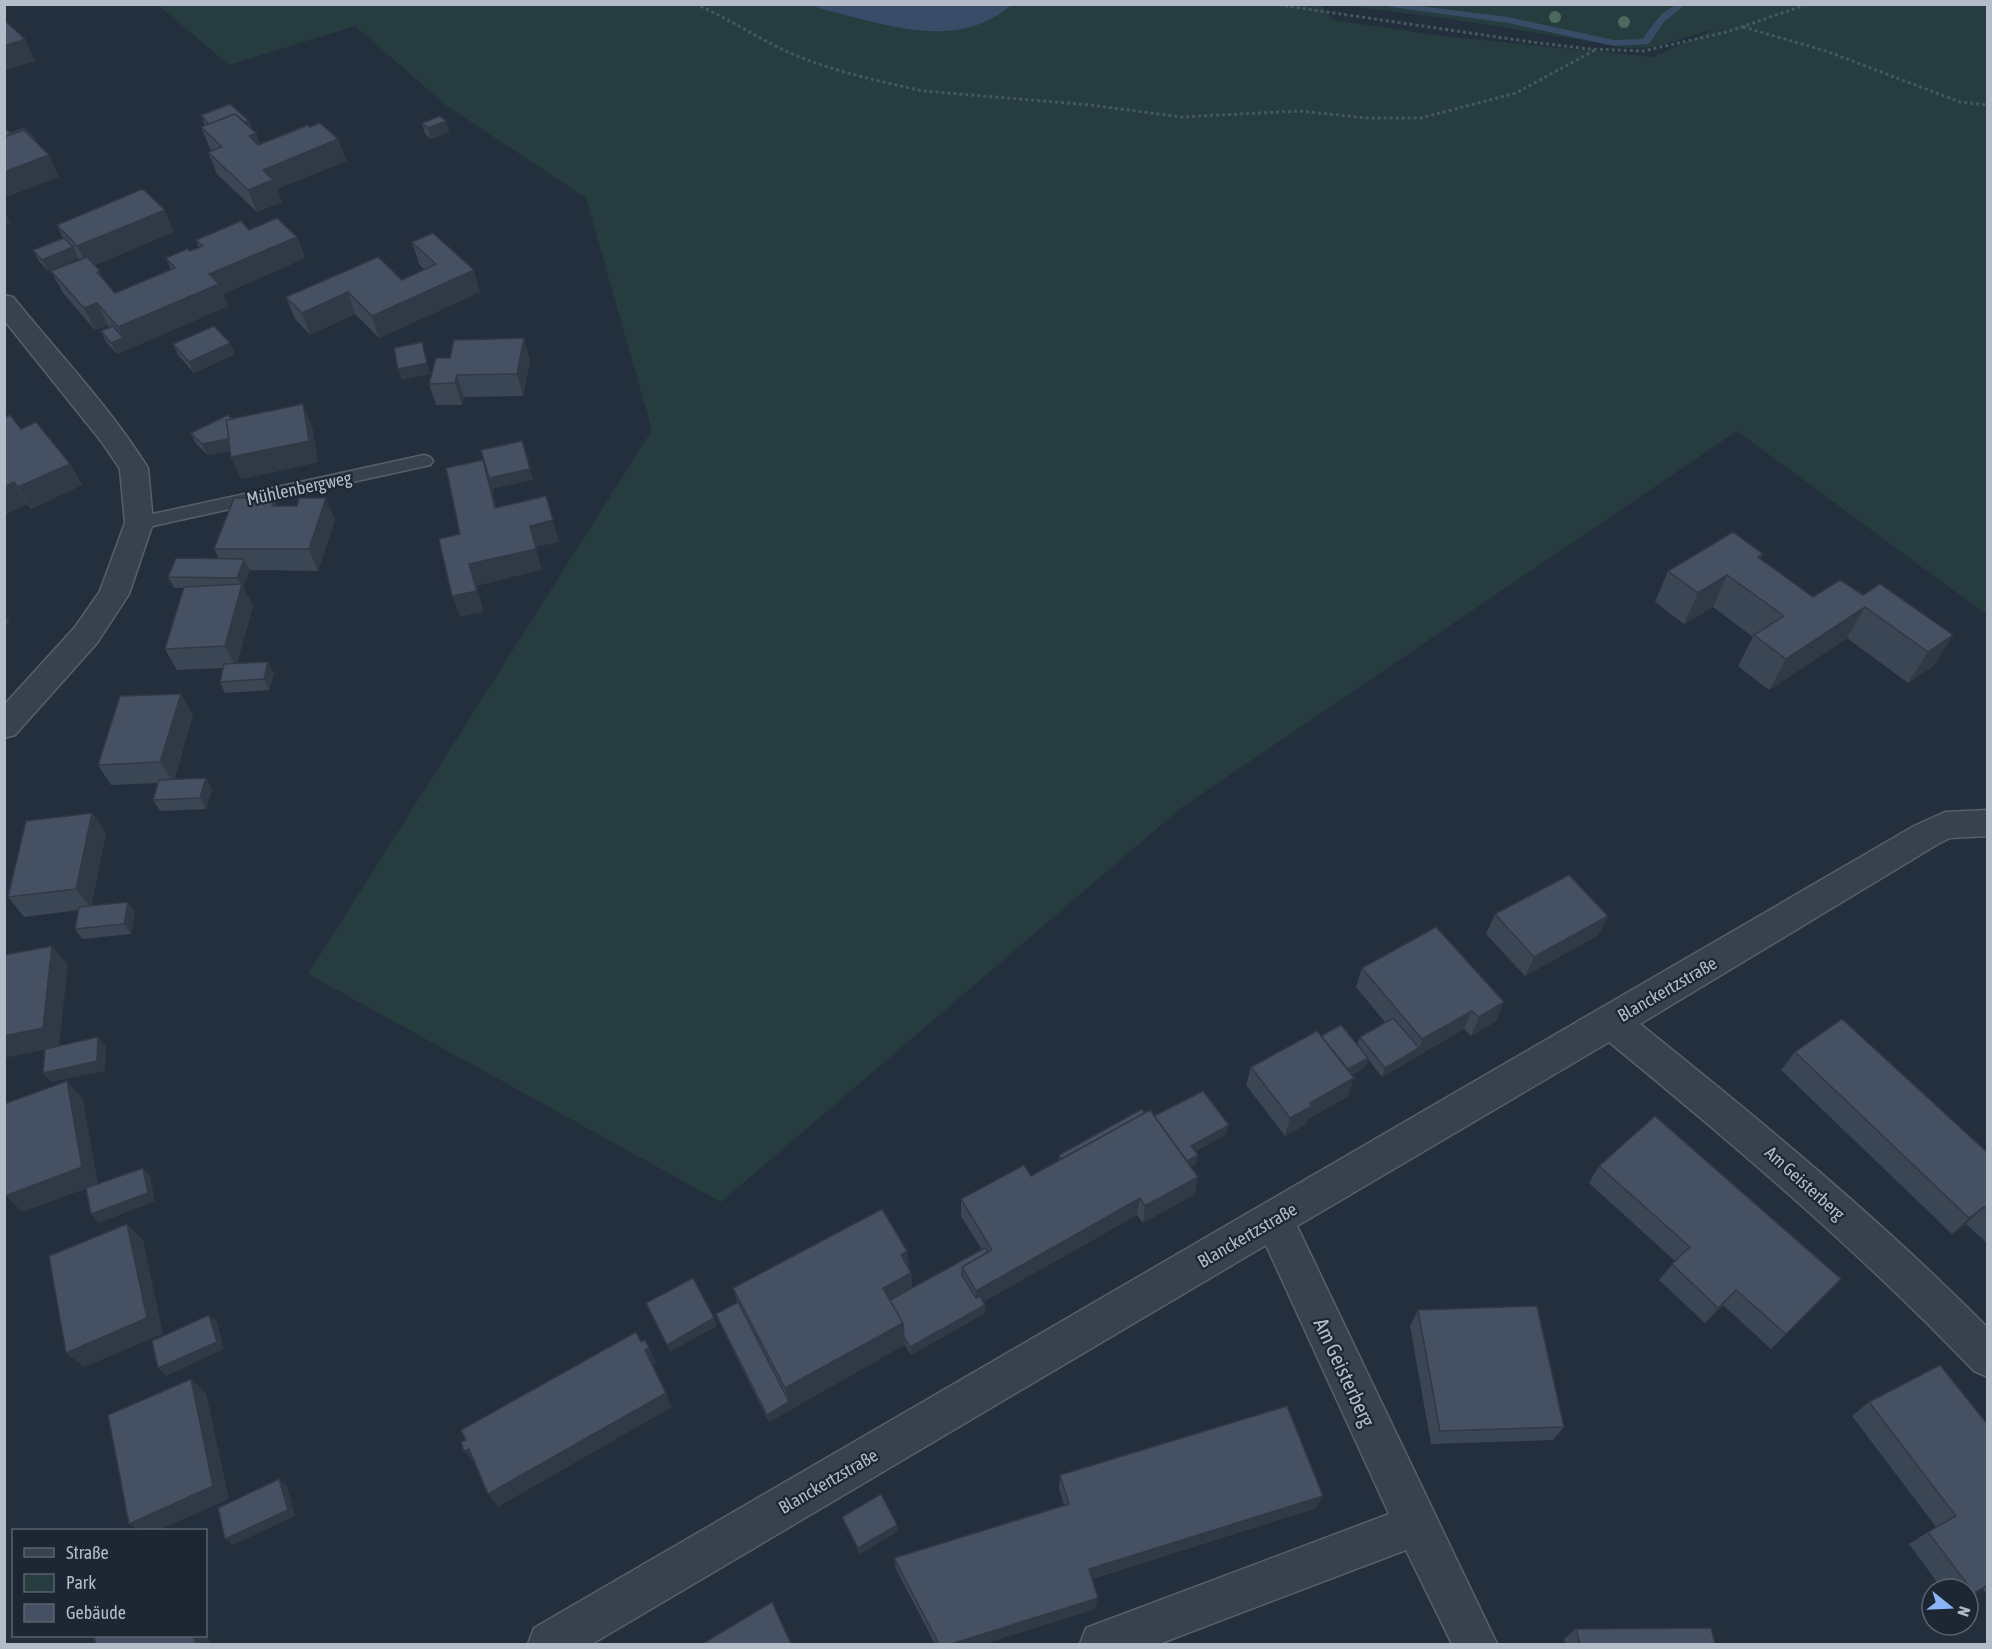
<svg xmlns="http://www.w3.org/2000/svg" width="1992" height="1649" viewBox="0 0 1992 1649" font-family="'Asap Condensed',sans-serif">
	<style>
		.green { fill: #263c3f }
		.water { fill: #394c67 }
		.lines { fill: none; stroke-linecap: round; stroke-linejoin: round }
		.stream { fill: #394c67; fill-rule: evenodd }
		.lane-casing { stroke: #565f6c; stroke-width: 3 }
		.street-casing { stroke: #565f6c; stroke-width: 3 }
		.path { stroke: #44595c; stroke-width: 3; stroke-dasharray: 3 3; stroke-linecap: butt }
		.lane { fill: #38414e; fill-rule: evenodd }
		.street { fill: #38414e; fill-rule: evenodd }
		.tree { fill: #4b6a5d }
		.wall { fill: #3b4654 }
		.shaded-wall { fill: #303945 }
		.building { fill: #455162; stroke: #303945; stroke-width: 1.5 }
		.labels { text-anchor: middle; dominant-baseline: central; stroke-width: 4.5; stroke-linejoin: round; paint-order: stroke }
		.street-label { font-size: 18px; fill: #b4bcc9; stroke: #1d2633 }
		.near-street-label { font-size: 21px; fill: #b4bcc9; stroke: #1d2633 }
	</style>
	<rect width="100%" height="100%" fill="#242f3e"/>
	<path class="green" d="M812 4 821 9C873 21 937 46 989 20 997 17 1004 10 1012 5L1320 4 1333 20 1442 36 1653 57 1718 28 1655 47 1628 48 1452 19 1340 5H1987V615L1737 431 1181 808 721 1202 308 974 652 430 586 198 447 106 355 26 229 65 158 5Z"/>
	<path class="water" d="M812 5H1012C1004 10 997 17 989 20 937 46 873 21 821 9Z"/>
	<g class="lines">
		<path class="stream" d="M1370 4H1402L1508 17 1614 40 1643 39C1654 23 1665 4 1686 4L1664 22 1649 44 1614 46 1508 23Z"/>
		<defs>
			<path id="lane" d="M424 455 430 457 433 461 430 465 139 529 133 527 130 523 133 519 139 517Z"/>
			<g id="street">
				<path d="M4 295 13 297C58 353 110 407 148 468L153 523 129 594 97 643 15 735 4 738V705L75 627 100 591 125 523 120 469 101 441 4 320Z"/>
				<path d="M1988 810V836L1950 838 1938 844 1640 1024C1760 1120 1879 1218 1988 1328V1377L1974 1371C1860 1252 1736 1146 1609 1042L1297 1226 1497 1644H1452L1406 1550 1159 1644H1080L1086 1628 1389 1514 1266 1245 592 1644H528L534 1628 1914 826 1945 812Z"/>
			</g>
		</defs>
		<use href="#lane" class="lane-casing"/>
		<use href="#street" class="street-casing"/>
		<g class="path">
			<path d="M695 4C728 18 757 38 790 53 832 71 878 81 923 91L1090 105 1181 117 1299 111 1367 118H1421L1516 93 1595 50"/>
			<path d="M1273 4 1531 42 1590 49 1643 51 1727 32 1808 4"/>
			<path d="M1743 27 1826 51 1960 102 1988 105"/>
		</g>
		<use href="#lane" class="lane"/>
		<use href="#street" class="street"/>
	</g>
	<g class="tree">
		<circle cx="1555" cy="17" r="6"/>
		<circle cx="1624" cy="22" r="6"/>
	</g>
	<g class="wall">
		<path d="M201 115 249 121 252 129 256 133 260 144 310 127 338 139 346 161 277 189 282 202 257 212 217 174 208 152 212 151 210 149 201 127 205 126Z"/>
		<path d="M446 121 449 132 431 139 425 134 422 123Z"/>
		<path d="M57 225 174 232 95 265 106 282 115 293 171 270 166 258 190 251 199 248 196 240 249 230 297 237 305 258 223 294 228 306 117 354 106 342 101 331 109 327 108 325 95 330 63 293 51 271 80 259 78 258 48 271 39 261 33 250 63 238Z"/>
		<path d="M412 242 480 292 379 338 355 314 310 335 295 319 286 297 402 280 424 269 419 264Z"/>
		<path d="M173 344 235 354 194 373 178 355Z"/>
		<path d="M436 358 530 360 523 396 464 397 462 405H436L429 384Z"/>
		<path d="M4 418 70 464 82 485 31 509 27 504 4 515Z"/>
		<path d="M232 419 312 426 318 462 241 479 231 457 230 451 208 455 196 444 191 433Z"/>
		<path d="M274 498 277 506 335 520 318 571 250 570 243 587 253 606 237 663 274 673 269 690 225 693 220 682 223 668 177 670 165 649 184 588H174L168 577 219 559 214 549Z"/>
		<path d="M1763 554 1760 559 1813 597 1863 595 1953 635 1933 666 1908 683 1847 638 1769 690 1738 666 1753 637 1713 607 1684 624 1655 602 1668 571Z"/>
		<path d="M193 715 174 780 206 778 212 789 206 809 160 811 153 800 158 783 111 785 98 765Z"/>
		<path d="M92 813 106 833 91 906 135 912 131 934 82 939 75 929 79 910 24 917 8 897Z"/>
		<path d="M1495 914 1608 916 1598 935 1525 976 1486 934Z"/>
		<path d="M1436 927 1496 1021 1471 1036 1464 1029 1382 1077 1368 1059 1365 1067 1352 1075 1348 1096 1308 1119 1306 1124 1285 1136 1246 1085 1251 1067 1321 1036 1357 1044 1360 1037 1385 1022 1356 987 1362 968Z"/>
		<path d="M1795 1052 1988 1153V1244L1966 1224 1952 1234 1781 1070Z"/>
		<path d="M1145 1113 1226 1134 1195 1152 1196 1164 1191 1167 1195 1194 1143 1223 1137 1215 983 1302 985 1313 911 1355 905 1344 769 1422 719 1322 716 1314 738 1303 733 1288 909 1270 911 1273 912 1288 982 1250 961 1216V1199L1031 1176 1059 1160V1155Z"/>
		<path d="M1599 1166 1841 1279 1771 1349 1723 1305 1705 1323 1659 1280 1675 1261 1589 1183Z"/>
		<path d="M1418 1310 1564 1427 1553 1440 1431 1444 1410 1326Z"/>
		<path d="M1869 1402 1988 1425V1596L1982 1588 1968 1596V1589H1942L1909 1544 1936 1527 1852 1416Z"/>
		<path d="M1060 1475 1316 1508 1092 1579 1095 1609 983 1644H935L896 1569 894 1558 1064 1505 1059 1488Z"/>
		<path d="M842 1517 898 1531 860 1554 844 1523Z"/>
		<path d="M1576 1629 1715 1644H1565L1564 1639Z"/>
	</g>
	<g class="shaded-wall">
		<path d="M25 39 35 61 4 71V46Z"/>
		<path d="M249 121 253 132H219Z"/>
		<path d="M446 121 449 132 431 139 428 128Z"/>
		<path d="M256 133 264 154 249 136Z"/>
		<path d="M338 139 346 161 277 189 282 202 257 212 248 190 263 170Z"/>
		<path d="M49 155 59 177 4 198V172Z"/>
		<path d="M165 210 174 232 88 268 77 246Z"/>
		<path d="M4 212 11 223 4 225Z"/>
		<path d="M297 237 305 258 223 294 228 306 117 354 111 343 123 338 118 327 209 274Z"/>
		<path d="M73 247 78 258 48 271 42 260Z"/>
		<path d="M474 270 480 292 379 338 372 316Z"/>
		<path d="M100 271 111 293 97 272Z"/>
		<path d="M348 292 355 314 310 335 302 313Z"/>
		<path d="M97 303 108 325 95 330 84 308Z"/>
		<path d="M524 338 530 360 523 396 517 374Z"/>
		<path d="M422 342 430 374 402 380 398 369Z"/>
		<path d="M230 343 235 354 194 373 189 362Z"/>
		<path d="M457 375 464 397 462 405 455 383Z"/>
		<path d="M303 404 312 426 318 462 241 479 231 457Z"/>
		<path d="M232 438 237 449 208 455 202 444Z"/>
		<path d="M522 441 533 480 492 489 491 484 502 529 495 508 483 460Z"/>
		<path d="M70 464 82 485 31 509 18 487Z"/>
		<path d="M14 482 27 504 4 515V487Z"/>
		<path d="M274 498 284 520 272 506Z"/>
		<path d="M326 498 335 520 318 571 309 549Z"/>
		<path d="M553 520 559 542 536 547 542 570 477 586 484 612 460 617 452 596 469 564 530 526Z"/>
		<path d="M244 559 250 570 243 587 253 606 236 667 225 646 242 586 237 578Z"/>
		<path d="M1727 575 1713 607 1684 624 1698 593Z"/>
		<path d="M1865 607 1847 638 1769 690 1786 659Z"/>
		<path d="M4 614 10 622 4 626Z"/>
		<path d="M1953 635 1933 666 1908 683 1928 652Z"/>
		<path d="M268 662 274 673 269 690 264 679Z"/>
		<path d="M181 694 193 715 173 782 160 762Z"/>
		<path d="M206 778 212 789 206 809 200 798Z"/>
		<path d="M92 813 106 833 91 908 76 889Z"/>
		<path d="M128 902 135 912 131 934 124 924Z"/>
		<path d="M1608 916 1598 935 1525 976 1534 957Z"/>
		<path d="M52 946 68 965 59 1047 4 1058V1036Z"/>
		<path d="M1504 1002 1496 1021 1471 1036 1479 1017Z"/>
		<path d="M1472 1011 1464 1029 1382 1077 1385 1068 1419 1048 1422 1039Z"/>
		<path d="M98 1037 106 1047 105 1071 51 1082 43 1073Z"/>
		<path d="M1368 1058 1365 1067 1338 1082 1341 1073Z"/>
		<path d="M1354 1078 1348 1096 1308 1119 1306 1124 1285 1136 1290 1118 1310 1103Z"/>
		<path d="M67 1081 83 1099 98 1184 23 1212 5 1196Z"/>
		<path d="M1229 1125 1226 1134 1190 1155 1191 1146Z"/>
		<path d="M1198 1155 1196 1164 1180 1173 1181 1164Z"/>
		<path d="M143 1168 150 1176 155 1201 99 1223 91 1214Z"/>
		<path d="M1198 1177 1195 1194 1143 1223 1145 1206Z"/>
		<path d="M1140 1198 1137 1215 976 1306V1291Z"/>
		<path d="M1984 1207 1966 1224 1952 1234 1969 1218Z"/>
		<path d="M127 1224 143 1240 163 1334 84 1367 66 1353Z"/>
		<path d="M907 1251 913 1296 888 1309 883 1288 901 1255Z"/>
		<path d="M1736 1290 1723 1305 1705 1323 1718 1308Z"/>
		<path d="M985 1305V1313L911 1355 910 1347Z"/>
		<path d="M209 1315 217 1322 224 1349 166 1376 158 1368Z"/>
		<path d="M714 1318 717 1326 670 1352 667 1345Z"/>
		<path d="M903 1323 905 1345 769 1422 767 1415 789 1402 785 1388Z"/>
		<path d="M649 1348 656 1363 652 1365 645 1350Z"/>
		<path d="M191 1379 206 1393 229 1499 159 1530H139L129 1524Z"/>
		<path d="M666 1393 672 1407 498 1507 488 1494Z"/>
		<path d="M469 1449 475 1464 464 1451Z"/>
		<path d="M279 1479 287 1486 295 1516 233 1545 225 1539Z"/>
		<path d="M1323 1496 1316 1508 1087 1580 1089 1569Z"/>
		<path d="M897 1525 898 1531 860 1554 858 1548Z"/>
		<path d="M1098 1598 1095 1609 983 1644H951Z"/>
		<path d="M206 1631 210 1644H196L193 1635H206Z"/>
	</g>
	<g class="building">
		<path d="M4 20 25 39 4 46Z"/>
		<path d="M230 104 249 121 245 122 235 114 209 124 201 115Z"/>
		<path d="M235 114 256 133 249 136 258 145 308 125 310 127 320 123 338 139 263 170 273 180 248 190 208 152 222 147 201 127Z"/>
		<path d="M440 116 446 121 428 128 422 123Z"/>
		<path d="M4 127 10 133 24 128 35 139H33L24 130 4 137Z"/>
		<path d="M24 130 49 155 4 172V137Z"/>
		<path d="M140 190H144L165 210 77 246 57 225Z"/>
		<path d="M277 218 297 237 209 274 219 284 118 327 97 303 84 308 51 271 87 257 100 271 97 272 115 293 175 268 166 258 187 249 190 251 203 246 196 240 241 221 249 230Z"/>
		<path d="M433 233 474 270 372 316 348 292 302 313 286 297 378 257 402 280 436 264 412 242Z"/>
		<path d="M64 238 73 247 42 260 33 250Z"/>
		<path d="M113 326 123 338 111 343 101 331Z"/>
		<path d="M214 326 230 343 189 362 173 344Z"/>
		<path d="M524 338 517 374 457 375 455 383 429 384 436 358H450L454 340Z"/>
		<path d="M422 342 427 363 398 369 394 348Z"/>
		<path d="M303 404 309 441 231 457 226 420Z"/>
		<path d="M10 415 21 429 36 422 70 464 18 487 14 482 4 487V418Z"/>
		<path d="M228 415 232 419 226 420 229 439 202 444 191 433Z"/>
		<path d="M522 441 530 469 489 478 481 450Z"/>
		<path d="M483 460 495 508 546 496 553 520 530 526 536 549 469 564 477 591 452 596 439 539 460 534 446 468Z"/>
		<path d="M234 498H274L272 506H297L299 498H326L309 549H214Z"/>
		<path d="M1733 532 1763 554 1758 557 1813 597 1840 580 1863 595 1880 584 1953 635 1928 652 1865 607 1786 659 1754 635 1784 616 1727 575 1698 593 1668 571Z"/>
		<path d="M176 558 244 559 237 578 168 577Z"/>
		<path d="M242 584 225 646 165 649 184 587Z"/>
		<path d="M268 662 264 679 220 682 224 664Z"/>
		<path d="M181 694 160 762 98 765 120 696Z"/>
		<path d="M206 778 200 798 153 800 159 780Z"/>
		<path d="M92 813 76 889 8 897 26 821Z"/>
		<path d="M1569 875 1608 916 1534 957 1495 914Z"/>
		<path d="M128 902 124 924 75 929 79 907Z"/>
		<path d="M1436 927 1504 1002 1479 1017 1472 1011 1422 1039 1362 968Z"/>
		<path d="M52 946 43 1028 4 1036V955Z"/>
		<path d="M1393 1018 1419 1048 1385 1068 1360 1037Z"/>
		<path d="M1842 1019 1988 1153V1210L1984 1207 1969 1218 1795 1052Z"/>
		<path d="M1341 1025 1368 1058 1348 1069 1321 1036Z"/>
		<path d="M1317 1031 1354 1078 1310 1103 1312 1106 1290 1118 1251 1067Z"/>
		<path d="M98 1037 97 1061 43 1073 45 1049Z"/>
		<path d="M67 1081 82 1167 5 1196 4 1104Z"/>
		<path d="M1203 1091 1229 1125 1191 1146 1198 1155 1187 1161 1154 1116Z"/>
		<path d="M1142 1109 1145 1113 1061 1159 1059 1155Z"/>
		<path d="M1150 1110 1198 1177 1145 1206 1140 1198 976 1291 962 1267 992 1250 961 1199 1024 1165 1031 1176Z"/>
		<path d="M1655 1116 1841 1279 1786 1334 1736 1290 1718 1308 1672 1264 1690 1247 1599 1166Z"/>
		<path d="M143 1168 148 1193 91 1214 86 1188Z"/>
		<path d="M882 1209 907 1251 901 1255 911 1273 883 1288 903 1323 785 1388 733 1288Z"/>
		<path d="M127 1224 147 1318 66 1353 49 1256Z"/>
		<path d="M985 1248 988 1252 962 1267V1275L976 1298 980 1296 985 1305 910 1347 904 1337 903 1323 890 1300Z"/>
		<path d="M693 1278 714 1318 667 1345 646 1303Z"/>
		<path d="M738 1302 789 1402 767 1415 716 1314Z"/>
		<path d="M1537 1306 1564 1427 1440 1431 1418 1310Z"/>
		<path d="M209 1315 217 1342 158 1368 152 1341Z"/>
		<path d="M636 1332 641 1342 645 1340 649 1348 645 1350 666 1393 488 1494 469 1449 464 1451 461 1442 466 1440 461 1430Z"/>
		<path d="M1940 1365 1988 1425V1585L1974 1593 1928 1532 1956 1516 1869 1402Z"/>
		<path d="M191 1379 213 1486 129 1524 108 1415Z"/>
		<path d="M1287 1406 1323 1496 1089 1569 1098 1598 951 1644H939L894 1558 1069 1504 1060 1475Z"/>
		<path d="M279 1479 288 1510 225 1539 218 1508Z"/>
		<path d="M881 1494 897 1525 858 1548 842 1517Z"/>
		<path d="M772 1602 791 1644H702Z"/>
		<path d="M1711 1628 1715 1644H1580L1576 1629Z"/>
		<path d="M98 1635H193L196 1644H96L94 1638Z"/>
	</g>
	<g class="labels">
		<g class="street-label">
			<text transform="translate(299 488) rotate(-12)">Mühlenbergweg</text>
			<text transform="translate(1667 989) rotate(-30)">Blanckertzstraße</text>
			<text transform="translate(1805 1183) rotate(42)">Am Geisterberg</text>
			<text transform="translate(1247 1235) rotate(-30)">Blanckertzstraße</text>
			<text transform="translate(828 1481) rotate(-30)">Blanckertzstraße</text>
		</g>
		<g class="near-street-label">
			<text transform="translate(1345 1372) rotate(65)">Am Geisterberg</text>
		</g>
	</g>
	<rect width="1992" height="1649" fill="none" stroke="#b4bcc9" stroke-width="12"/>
	<rect x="12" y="1529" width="195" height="108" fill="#1d2633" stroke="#59626f" stroke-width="1.5"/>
	<rect x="24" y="1548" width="30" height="9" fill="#38414e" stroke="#59626f" stroke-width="1.5"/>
	<text x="66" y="1559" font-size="18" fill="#b4bcc9">Straße</text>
	<rect x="24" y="1574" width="30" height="18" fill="#263c3f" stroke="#59626f" stroke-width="1.5"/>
	<text x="66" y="1589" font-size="18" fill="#b4bcc9">Park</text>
	<rect x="24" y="1604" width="30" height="18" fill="#455162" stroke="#59626f" stroke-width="1.5"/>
	<text x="66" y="1619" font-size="18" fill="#b4bcc9">Gebäude</text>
	<g transform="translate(1950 1607) rotate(108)"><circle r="28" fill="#1d2633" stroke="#59626f" stroke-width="1.5"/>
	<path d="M0-4.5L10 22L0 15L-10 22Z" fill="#8ab4f8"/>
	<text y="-9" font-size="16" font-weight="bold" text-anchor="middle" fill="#b4bcc9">N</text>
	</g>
</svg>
